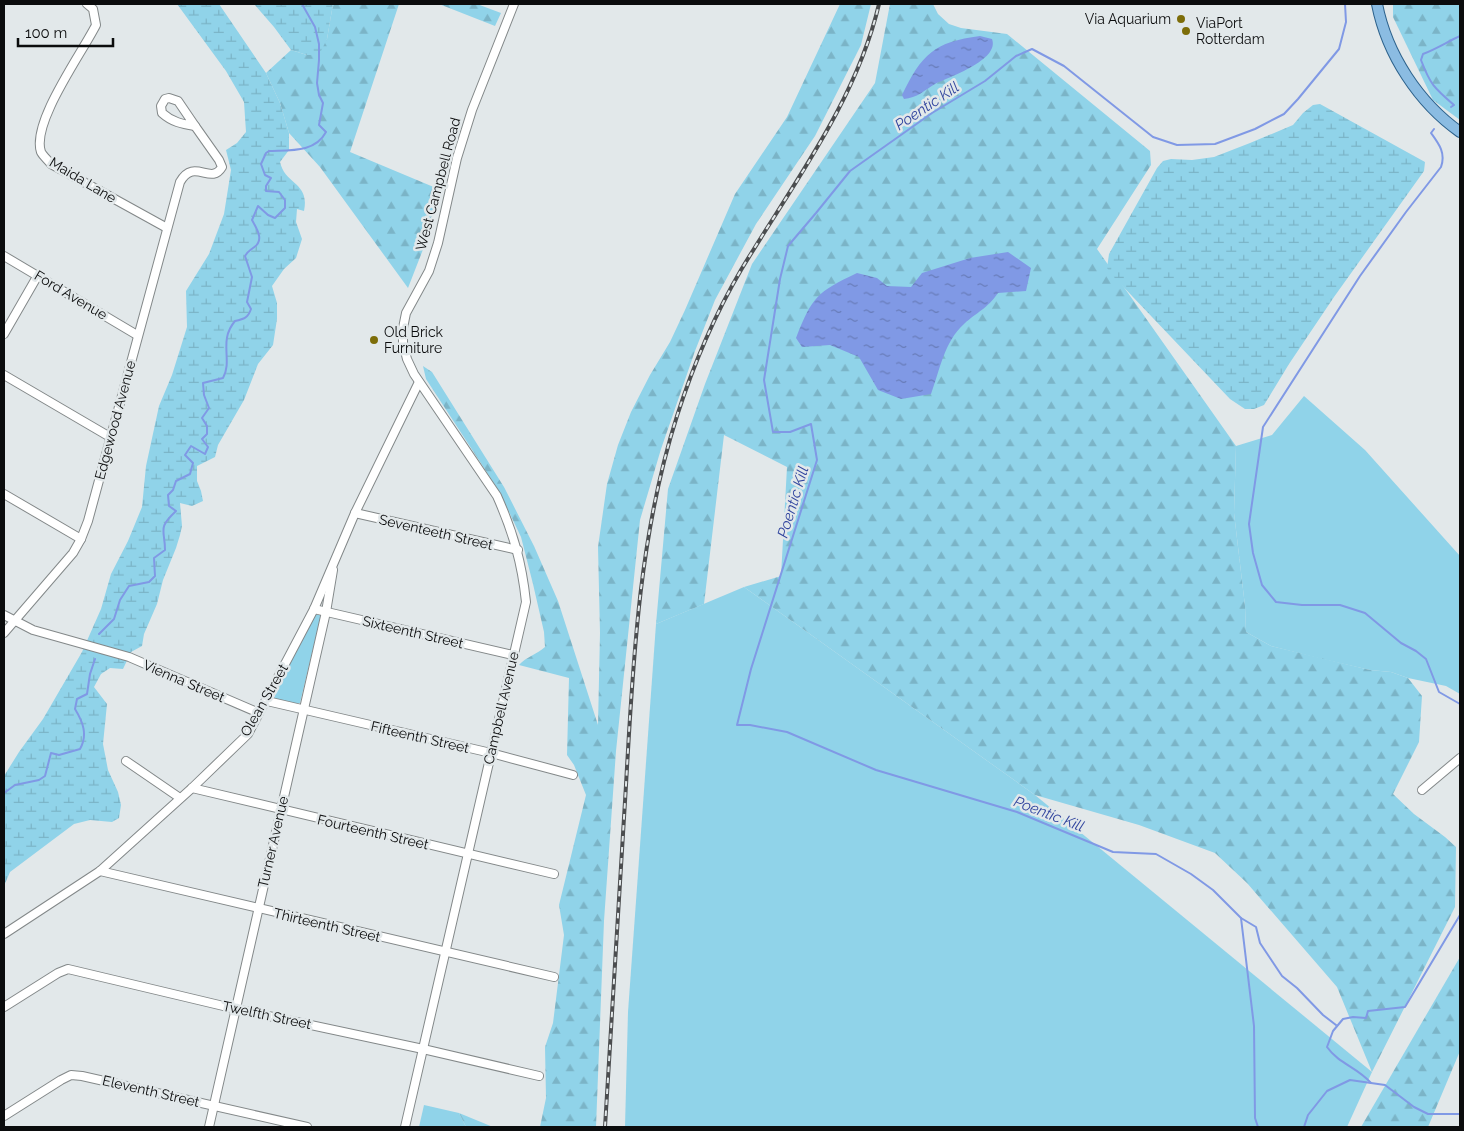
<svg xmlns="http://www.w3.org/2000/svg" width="1464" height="1131" viewBox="0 0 1464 1131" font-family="Raleway,sans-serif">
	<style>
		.green { fill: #90d3e9 }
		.forest { fill: url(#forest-firs) }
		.wetland { fill: url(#wetland-marsh) }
		.water { fill: url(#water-ripples) }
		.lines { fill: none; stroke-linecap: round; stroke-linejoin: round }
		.stream { stroke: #8099e5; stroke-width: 2 }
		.minor-casing { stroke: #838889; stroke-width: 10 }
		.major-casing { stroke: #2c618b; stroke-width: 12 }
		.minor { stroke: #fff; stroke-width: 8 }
		.major { stroke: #8bbce2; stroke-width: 10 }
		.rail-casing { stroke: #4b4d4f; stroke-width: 4 }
		.rail { stroke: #e2e8ea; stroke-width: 2; stroke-dasharray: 5.5; stroke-linecap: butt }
		.poi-dot { fill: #7d6d09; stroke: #e2e8ea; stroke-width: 2 }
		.labels { text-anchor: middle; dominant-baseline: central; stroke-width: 5; stroke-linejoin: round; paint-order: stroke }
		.poi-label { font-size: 14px; fill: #0b0c0d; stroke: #e2e8ea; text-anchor: start }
		.street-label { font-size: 14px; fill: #0b0c0d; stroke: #e2e8ea }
		.water-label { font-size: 15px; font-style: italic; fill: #32469f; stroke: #e2e8ea }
	</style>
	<defs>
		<pattern id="forest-firs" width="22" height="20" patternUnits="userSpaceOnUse" patternTransform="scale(1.25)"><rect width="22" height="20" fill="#90d3e9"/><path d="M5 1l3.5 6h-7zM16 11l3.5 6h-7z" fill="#7bb4c7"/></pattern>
		<pattern id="wetland-marsh" width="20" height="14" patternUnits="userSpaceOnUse" patternTransform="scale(1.25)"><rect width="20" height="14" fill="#90d3e9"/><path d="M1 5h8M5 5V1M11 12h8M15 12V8" fill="none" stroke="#7bb4c7"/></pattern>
		<pattern id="water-ripples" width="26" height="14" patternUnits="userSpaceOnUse" patternTransform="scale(1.25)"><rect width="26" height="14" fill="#8099e5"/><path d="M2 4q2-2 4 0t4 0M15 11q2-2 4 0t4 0" fill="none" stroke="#677bb8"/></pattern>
	</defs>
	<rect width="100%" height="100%" fill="#e2e8ea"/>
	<g class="green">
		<path d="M1304 396 1365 450 1460 556V694L1446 686 1408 678 1391 672 1370 670 1318 658 1271 646 1246 632 1245 606 1234 513 1236 446 1272 435Z"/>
		<path d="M744 587 1035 795 1372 1072 1347 1127H625L628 1012 656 624Z"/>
		<path d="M315 614 321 615 300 703 295 704 274 698 312 616Z"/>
		<path d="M424 1105 459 1113 466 1127H419Z"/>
	</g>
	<g class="forest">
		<path d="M333 4H399L350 152 436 188 429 234 408 288 320 167 289 133 280 103 266 73 291 50 307 55 327 39Z"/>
		<path d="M439 4H477L501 13 495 26Z"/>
		<path d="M840 4H871L861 45 815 136 756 224 715 300 695 351 661 449 640 520 616 751 604 921 596 1127H540L546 1098 545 1047 553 1023 564 935 559 905 586 795 574 765 567 755 569 678 519 665C526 657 537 654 545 647L544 632 533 584 521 537 499 491 426 379 423 366 432 372 504 487 534 546 558 601 598 725 600 633 598 547 607 484 618 445 631 412 650 375 670 342 685 310 735 194 787 117Z"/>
		<path d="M890 4H933L938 14 949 24 961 28 1007 34 1150 151 1151 165 1097 249 1236 446 1234 513 1245 606 1246 632 1271 646 1370 670 1391 672 1408 678 1422 696 1419 742 1393 794 1414 814 1445 837 1456 847 1455 907 1372 1072 1337 987 1247 883 1215 853 1139 825 1035 795 744 587 781 576 787 467 724 435 704 604 656 624 668 489 705 384 752 264 875 83Z"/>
		<path d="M1393 4H1460V120L1433 100 1393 17Z"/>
		<path d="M1460 957V1051L1428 1127H1361Z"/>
		<path d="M459 1113 493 1127H466Z"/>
	</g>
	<g class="wetland">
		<path d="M177 4H219L266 73 280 103 289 133V150L280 162C285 185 310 182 304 211L297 209 296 222 302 239 296 258 284 269 272 286 277 303V319L273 345 258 364 244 400 218 445 215 457 197 466V481L201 491 203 501 192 506 180 503 182 526 180 535 176 548 163 580 157 604 144 634 142 646 131 652 123 669 110 668 101 674 94 687 107 704 103 744 108 770 118 792 121 805 119 818 112 822 90 820 74 824 10 872 4 886V776L19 752 43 719 82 652 101 609 111 574 128 541 142 507 146 466 159 406 172 375 187 327 186 291 209 254 224 214 231 170 226 150 237 143 246 132 244 102 226 71Z"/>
		<path d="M254 4H333L327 39 319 55H307L291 50 274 27Z"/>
		<path d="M1320 104 1425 162 1424 171 1334 297 1289 364 1264 405 1254 409H1245L1230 399 1113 276 1107 268 1109 254 1157 168 1163 161 1171 159 1192 160 1214 157 1250 143 1293 125 1303 113 1313 105Z"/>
	</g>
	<g class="water">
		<path d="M980 36 992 39C1000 60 949 77 935 84 925 90 917 98 904 99L902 95C922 54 934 42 980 36Z"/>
		<path d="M1008 252 1031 268 1026 291 998 293C987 309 977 312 964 324 944 342 940 370 931 394L901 399 878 390 859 357 830 345 802 347 796 338C812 297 817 292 857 273L877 278 887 286 911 287 922 273 970 258Z"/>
	</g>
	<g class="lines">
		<g class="stream">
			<path d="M1451 107 1454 105C1434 88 1430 84 1421 60L1423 54C1436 49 1447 42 1460 36"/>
			<path d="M1434 129 1431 133C1439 144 1446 153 1441 167L1406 212 1360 276 1263 427 1249 524 1253 553 1262 585 1276 602 1302 605H1340L1365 613 1401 643 1416 651 1426 659 1439 692 1460 704"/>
			<path d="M99 634 114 619 120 600 129 586 149 582 155 576 154 558 165 550C165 529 157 529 176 511L169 506 168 495 173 490 176 481 190 474 193 463 185 455 191 446 205 454 208 447 202 439 207 434V426L202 418 209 408 204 395 203 383 223 378C233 360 218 341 235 321 244 319 248 318 251 309L247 302 252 277 245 256C248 251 249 251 253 248 265 241 257 229 252 220L258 206 268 215 275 218 285 208V200L279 192 266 191V186L271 178 265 175 261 164 266 153 269 151C289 150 315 153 326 132L319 125 323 103 319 95 317 83 319 60V44L315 27 302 4"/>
			<path d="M4 793 15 785 39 780 45 776 51 753 59 755 80 749C88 735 83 722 75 709L77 699 87 694 90 674 95 659"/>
			<path d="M1241 918 1256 927 1260 943 1282 976 1297 988 1323 1015 1336 1025"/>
			<path d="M1371 1083C1357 1067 1339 1064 1327 1047L1333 1031 1343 1019 1353 1017 1366 1018 1368 1011 1405 1007 1460 915"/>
			<path d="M1258 1127 1255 1118 1254 1026 1241 918 1213 890 1191 874 1156 854 1113 852 1017 812 876 770 787 732 750 725H737L751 669 817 460 811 424 790 432H773L764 380 780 279 788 246 816 213 850 171 932 113 985 81 1016 56 1032 49 1064 66 1153 137 1177 145 1215 144 1255 129 1284 114 1298 99 1339 49 1346 22 1345 4"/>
			<path d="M1304 1127 1308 1115 1327 1091 1350 1080 1385 1085 1414 1107 1428 1114H1460"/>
		</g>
		<defs>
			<g id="minor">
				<path d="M87 4 93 9 96 25C82 53 31 123 41 152 43 156 48 160 51 164L167 228"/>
				<path d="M169 98 178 101 195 126C182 124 172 122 162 113L161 106 165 99Z"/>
				<path d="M4 256 137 335"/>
				<path d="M4 334 38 275"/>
				<path d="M4 375 110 437"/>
				<path d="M4 494 81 539"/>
				<path d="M355 513 518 550"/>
				<path d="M314 609 513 655"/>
				<path d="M4 615 33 630 129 657 259 713"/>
				<path d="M4 633 73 553 81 539 88 521 180 182C194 157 211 186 222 167L219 160 195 126"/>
				<path d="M267 701 491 753 573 775"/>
				<path d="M126 761 180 798"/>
				<path d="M192 788 554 874"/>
				<path d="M1422 790 1460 758"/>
				<path d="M100 871 554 977"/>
				<path d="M4 934 100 871 192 788 248 734 314 609 355 513 419 382"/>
				<path d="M4 1007 58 973 68 969 236 1009 423 1049 539 1076"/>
				<path d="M4 1116 61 1080 71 1075 82 1076 307 1127"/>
				<path d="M209 1127 326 612 333 570"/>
				<path d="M405 1127 526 602C522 563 513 532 497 496L414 374 407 359 403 343V328L406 313 429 271 438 243 457 158 472 110 514 4"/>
			</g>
			<path id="major" d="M1377 4C1387 55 1419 103 1460 132"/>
		</defs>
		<use href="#minor" class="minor-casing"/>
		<use href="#major" class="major-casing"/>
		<use href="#minor" class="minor"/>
		<use href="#major" class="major"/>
		<defs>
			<path id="rail" d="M605 1127C612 1013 619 899 626 785 633 661 639 535 677 416 693 366 714 316 741 270 792 185 856 102 879 4"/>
		</defs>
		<use href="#rail" class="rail-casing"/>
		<use href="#rail" class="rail"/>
	</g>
	<g class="poi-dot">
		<circle cx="1181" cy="19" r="5"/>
		<circle cx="1186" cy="31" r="5"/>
		<circle cx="374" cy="340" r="5"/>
	</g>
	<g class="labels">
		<g class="poi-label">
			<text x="1171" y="19" text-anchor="end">Via Aquarium</text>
			<text x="1196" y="23">ViaPort<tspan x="1196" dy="16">Rotterdam</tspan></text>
			<text x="384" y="332">Old Brick<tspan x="384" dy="16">Furniture</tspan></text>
		</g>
		<g class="street-label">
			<text transform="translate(83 180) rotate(31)">Maida Lane</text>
			<text transform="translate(438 184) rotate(-75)">West Campbell Road</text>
			<text transform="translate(71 295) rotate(31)">Ford Avenue</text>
			<text transform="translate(115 420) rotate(-75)">Edgewood Avenue</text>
			<text transform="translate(436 532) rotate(13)">Seventeeth Street</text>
			<text transform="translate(413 632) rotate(13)">Sixteenth Street</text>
			<text transform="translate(184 681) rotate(23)">Vienna Street</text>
			<text transform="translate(264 700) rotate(-60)">Olean Street</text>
			<text transform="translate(501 708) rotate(-77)">Campbell Avenue</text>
			<text transform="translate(420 737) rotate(13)">Fifteenth Street</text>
			<text transform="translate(373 832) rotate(13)">Fourteenth Street</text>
			<text transform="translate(273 842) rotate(-77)">Turner Avenue</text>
			<text transform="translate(327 925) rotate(13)">Thirteenth Street</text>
			<text transform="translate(267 1015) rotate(12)">Twelfth Street</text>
			<text transform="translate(151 1091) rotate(13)">Eleventh Street</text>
		</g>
		<g class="water-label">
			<text transform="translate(927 106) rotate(-34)">Poentic Kill</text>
			<text transform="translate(793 502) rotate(-73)">Poentic Kill</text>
			<text transform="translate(1049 814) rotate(21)">Poentic Kill</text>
		</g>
	</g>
	<rect width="1464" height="1131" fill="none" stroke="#0b0c0d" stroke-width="10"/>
	<path d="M18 38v8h95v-8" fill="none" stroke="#0b0c0d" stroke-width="2.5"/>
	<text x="25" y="38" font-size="15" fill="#0b0c0d" stroke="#e2e8ea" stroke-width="4" paint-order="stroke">100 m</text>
</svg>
